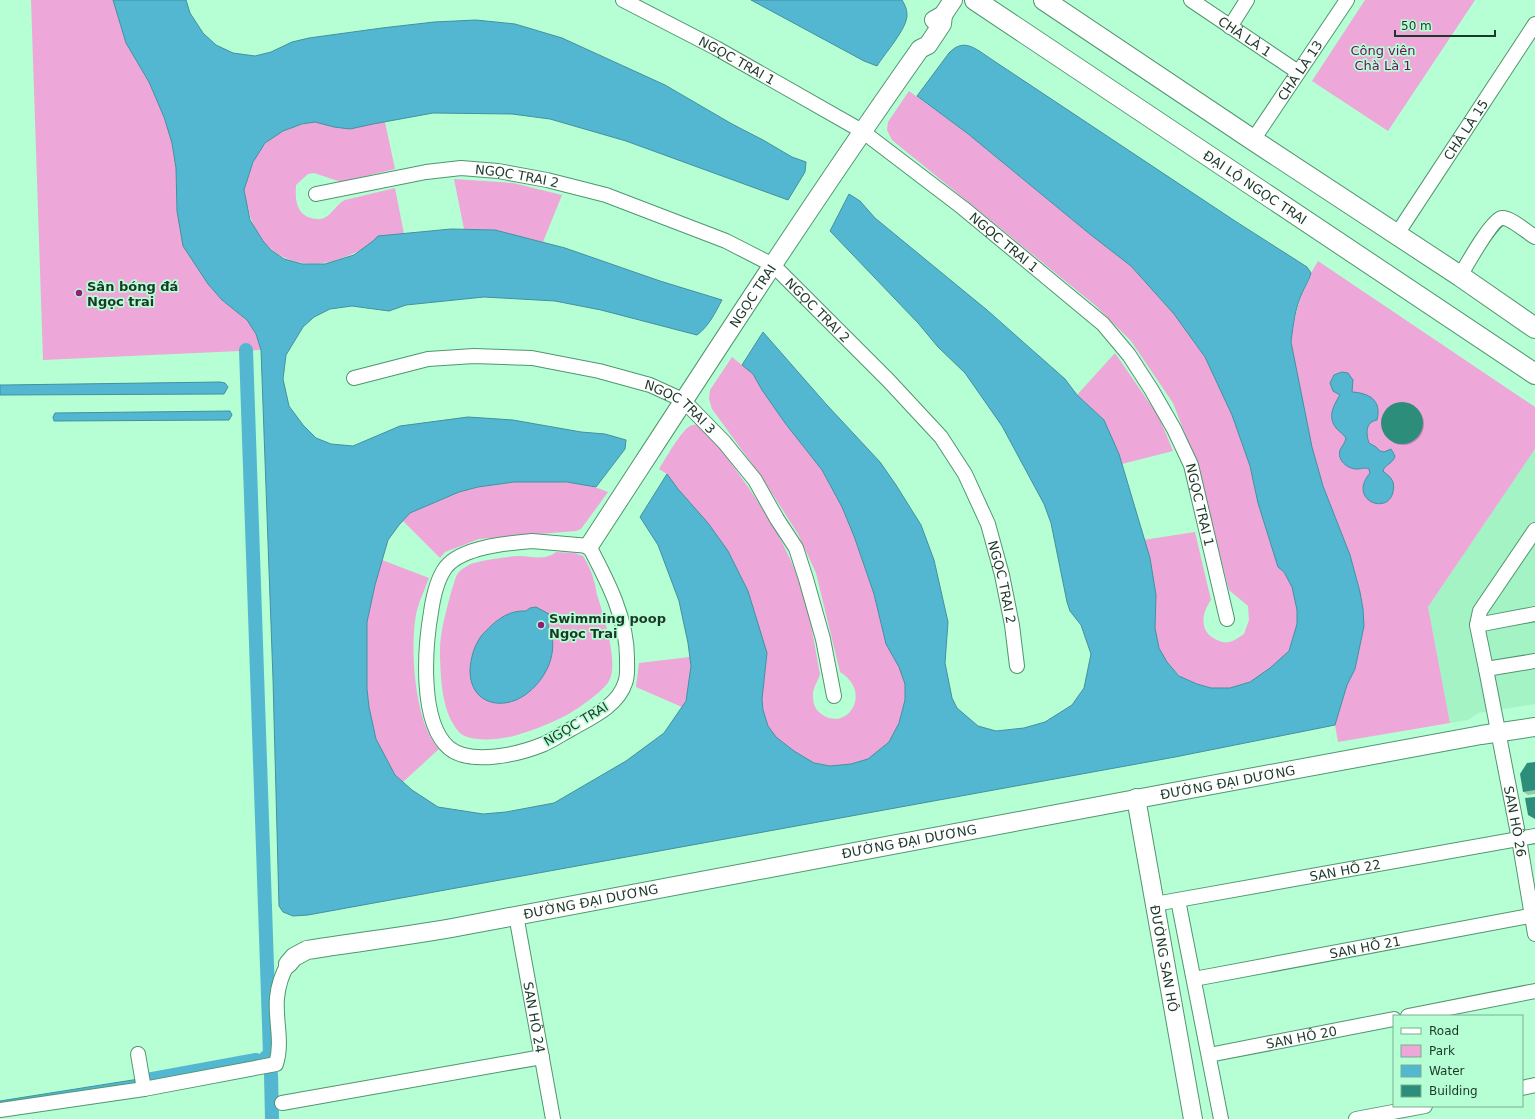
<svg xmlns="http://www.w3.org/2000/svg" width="1535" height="1119" viewBox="0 0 1535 1119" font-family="'DejaVu Sans',sans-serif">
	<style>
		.built { fill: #a3f3c5 }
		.green { fill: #eea7d9 }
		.water { fill: #53b7d2; stroke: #42919f }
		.shadow { fill: #0003 }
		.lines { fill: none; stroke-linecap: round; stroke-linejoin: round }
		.canal { stroke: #53b7d2; stroke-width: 14 }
		.building { fill: #2c8d7b }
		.minor-casing { stroke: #50966f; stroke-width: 16 }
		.tertiary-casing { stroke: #50966f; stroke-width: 20 }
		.secondary-casing { stroke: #50966f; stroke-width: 22 }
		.minor { stroke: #fff; stroke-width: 14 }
		.tertiary { stroke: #fff; stroke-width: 18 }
		.secondary { stroke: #fff; stroke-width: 20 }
		.poi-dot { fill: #921c7a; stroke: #b6fed3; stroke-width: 1.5 }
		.labels { text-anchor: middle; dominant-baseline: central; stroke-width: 3.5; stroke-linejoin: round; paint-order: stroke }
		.street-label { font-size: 13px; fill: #1b3828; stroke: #b6fed3 }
		.park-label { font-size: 13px; fill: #730d60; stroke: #b6fed3 }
		.poi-label { font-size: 13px; font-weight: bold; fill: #1b3828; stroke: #b6fed3; text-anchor: start }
	</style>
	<rect width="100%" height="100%" fill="#b6fed3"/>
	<path class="built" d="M1535 449V704L1478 713 1468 720 1450 723 1428 607Z"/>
	<g class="green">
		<path d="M31 0H113L126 43 149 82 164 117 172 143 176 168 177 211 183 246 208 284 222 300 247 320 256 334 261 350 43 360Z"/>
		<path d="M1365 0H1475L1388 131 1312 81Z"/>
		<path d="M909 91 967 133 1091 235 1131 266 1174 314 1205 357 1232 415 1250 466 1258 503 1278 567 1284 572 1292 587 1297 610V624L1289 651 1270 668 1250 682 1230 688H1211L1197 684 1180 676 1167 662 1159 648 1155 628 1156 595 1150 558 1143 540 1195 532 1211 600C1201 614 1199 632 1217 640 1221 642 1226 643 1229 642 1235 641 1239 637 1244 634L1249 620 1248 606 1229 590 1197 465 1173 403 1131 341 1096 306 892 140 887 130 888 122Z"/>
		<path d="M315 122 334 127 385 122 395 169 341 182 314 173 308 174 296 185C295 199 296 214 311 218 315 219 320 220 324 218 333 214 336 204 345 200L395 188 404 234 378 236C366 249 352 255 336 260 294 273 256 251 248 207 246 202 244 195 244 190 245 183 249 176 251 169 254 161 259 149 266 143 279 130 298 125 315 122Z"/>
		<path d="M454 179 513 183 562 195 543 242 495 230 464 229Z"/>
		<path d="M1318 261 1535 407V449L1428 607 1450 723 1338 742 1335 725 1347 685 1355 669 1364 626 1363 609 1360 592 1350 555 1323 486 1312 447 1291 342 1292 329 1302 292 1309 281 1311 273Z"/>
		<path d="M1115 353 1159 417 1173 451 1122 464 1104 420 1077 395Z"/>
		<path d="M732 357 753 374 762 390 785 423 822 470 842 507 854 536 874 594 886 644 899 666 905 684V700L899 723 889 742 868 759 851 764 830 766 814 763 794 751 776 737 768 726 763 710 762 699 767 653 678 489 667 474 659 469C666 458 681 431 690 426 695 424 698 425 703 426 740 475 778 523 799 581 810 611 814 643 820 674 818 682 812 688 813 697 813 703 815 709 820 713 846 734 874 693 840 672L816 573 798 534 763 479 712 409 709 399 710 390Z"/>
		<path d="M514 482C545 482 579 479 608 492L581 529 576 531 479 539 445 552 440 558 403 521 410 513 459 492 478 487Z"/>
		<path d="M556 552 574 553 583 556C588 564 592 572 594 581 596 586 596 593 598 598 604 617 619 663 609 681 603 692 576 710 565 716 553 722 532 731 520 734 506 739 470 744 459 732 442 713 441 681 440 657 439 634 446 612 452 589 454 585 455 576 459 572 461 570 468 565 471 564 478 561 511 556 519 556 532 556 545 561 556 552Z"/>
		<path d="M382 560 429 578C425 589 420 599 417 610 409 644 414 723 439 749L403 782 395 775 376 739 369 707 367 689V622L375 585Z"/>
		<path d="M690 657C692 670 690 696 682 707L636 687 639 663Z"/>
	</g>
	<g class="water">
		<path d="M113 0H186L190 13 203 33 216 45 233 53 255 56 271 52 292 42 309 38 382 28 434 22 476 20 515 24 562 38 665 85 732 124 763 140 792 157 806 162 805 172 788 200 626 141 550 119 512 114 433 113 373 124 350 129 334 127 315 122 302 124 283 131 265 143 253 162 244 190 250 220 263 241 271 250 284 259 302 264H325L354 255 373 241 378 236 451 229 495 230 565 248 660 281 722 300C715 313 709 326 697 335L601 310 555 301 484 297 406 305 389 311 352 306 330 309 314 317 303 327 286 355 283 379 289 406 303 425 316 438 331 444 353 446 400 426 468 417 513 420 581 432 605 434 626 440 625 449 596 487 567 482H514L478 487 459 492 410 513 399 525 388 540 375 585 367 622V689L369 707 376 739 395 775 412 790 438 807 483 814 506 812 554 803 626 761 664 733 686 701 691 666 688 643 679 601 658 545 640 517 667 474 678 489 708 523 728 551 748 591 767 653 762 699 763 710 768 726 776 737 794 751 814 763 830 766 851 764 868 759 889 742 899 723 905 700V684L899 667 886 644 874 594 854 536 842 507 822 470 785 423 762 390 753 374 742 365 763 332 826 404 880 462 896 485 921 525 934 560 948 622 945 663 952 698 957 708 978 726 996 731 1024 728 1045 722 1072 705 1084 688 1091 654 1081 625 1070 611 1067 602 1051 523 1044 504 1002 426 965 373 938 347 918 323 830 231 849 194 860 201 875 218 987 310 1065 379 1077 395 1104 420 1119 454 1150 558 1156 595 1155 628 1159 648 1167 662 1179 676 1197 684 1211 688H1230L1250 682 1270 668 1289 651 1297 624V610L1292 587 1284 572 1278 567 1258 503 1250 466 1232 415 1205 357 1174 314 1131 266 1091 235 967 133 917 96 949 53C964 37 976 49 991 59L1235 221 1307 267 1311 273C1309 281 1305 286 1302 293 1295 308 1293 326 1291 342L1312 447 1323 486 1350 555 1360 592 1363 609 1364 626 1355 669 1347 685 1335 725 1175 757 308 915 293 916 283 912 279 906 273 679 261 350 256 334 247 320 222 300 208 284 183 246 177 211 176 168 172 143 164 117 149 82 126 43Z"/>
		<path d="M751 0H902C905 5 907 9 907 15 907 29 885 53 877 66L864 61Z"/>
		<path d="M1342 372 1348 373 1353 380 1352 392C1369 393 1382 400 1377 420 1365 422 1366 434 1369 443L1376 447 1380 451 1384 452 1391 449 1395 456C1393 464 1385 464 1383 471 1386 474 1390 476 1392 480 1394 483 1394 488 1393 492 1388 516 1347 500 1370 473L1369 469C1364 467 1362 469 1357 469 1347 469 1337 460 1340 450 1342 446 1345 443 1346 438 1343 434 1340 432 1337 429 1327 418 1333 406 1340 395L1333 391 1330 383 1334 375Z"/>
		<path d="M220 382 225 383 228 387 224 394 0 395V385H4Z"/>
		<path d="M230 411 232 415 229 420 54 421 53 417 55 413Z"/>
		<path d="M536 607 549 614C551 620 549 619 548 625 548 629 551 633 552 637 554 646 552 658 548 667 543 678 535 688 525 695 502 711 471 704 470 672 470 660 474 645 482 635 494 622 507 610 526 611L530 608Z"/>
		<path d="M139 1079V1084L0 1106V1101Z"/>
	</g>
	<g class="shadow">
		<circle cx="1403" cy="424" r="21"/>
		<path d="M1535 763V794L1528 795 1524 792 1521 774Z"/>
	</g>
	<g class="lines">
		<g class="canal">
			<path d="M246 350 270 1054 266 1057"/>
			<path d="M271 1074 272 1119"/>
			<path d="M147 1080 256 1060"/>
		</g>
	</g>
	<g class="building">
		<circle cx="1402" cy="423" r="21"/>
		<path d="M1535 762V790L1523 792 1520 774 1527 763Z"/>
		<path d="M1535 797V819L1528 815 1525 798Z"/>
	</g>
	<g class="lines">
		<defs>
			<g id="minor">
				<path id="s1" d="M623 0 716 48 862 131 963 208 1103 324 1129 355 1151 389 1174 429 1191 465 1227 619"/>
				<path id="s2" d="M1191 0 1298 72"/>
				<path d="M1230 27 1247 0"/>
				<path id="s3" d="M1253 140 1347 0"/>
				<path id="s4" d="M316 194 426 172 461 168 498 171 547 180 606 195 726 241 773 265 889 381 941 437 965 474 988 524 1002 575 1012 625 1017 666"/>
				<path id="s5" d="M1397 234 1535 24"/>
				<path d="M1460 276C1466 266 1492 219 1502 218 1510 217 1528 233 1535 237"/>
				<path id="s6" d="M354 378 428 359 474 356 532 358 599 371 650 385 683 400 724 442 755 480 777 519 796 548 806 579 823 639 834 696"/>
				<path d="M532 541 589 546C608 582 628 620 627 661 627 668 628 676 625 683 618 706 590 718 571 729 562 734 553 740 544 744 520 754 471 766 449 748 419 722 425 647 431 612 433 598 437 579 446 567 462 547 508 543 532 541Z"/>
				<path d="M1477 625 1480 611 1535 530"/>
				<path id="s7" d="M1535 661 1486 669 1519 839 1535 934"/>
				<path d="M1486 669 1477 625 1535 614"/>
				<path d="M1178 900 1221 1119"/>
				<path id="s8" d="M1155 904 1535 836"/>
				<path id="s9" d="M516 915 553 1119"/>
				<path id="s10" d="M1194 979 1535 915"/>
				<path d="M1408 1016 1535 991"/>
				<path d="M138 1054 144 1089"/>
				<path id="s11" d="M1209 1055 1394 1019"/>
				<path d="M1522 1088 1535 1085"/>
				<path d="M282 1103 542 1057"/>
				<path d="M0 1110 144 1089 276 1064C283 1042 275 1020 277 998 278 987 282 974 288 964"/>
				<path d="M1356 1119 1425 1106"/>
			</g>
			<g id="tertiary">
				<path d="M934 20 943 15 953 0"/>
				<path id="s12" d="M589 546C698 379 805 212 920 49L928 45 942 24 943 15"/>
				<path id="s13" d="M1136 798 1193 1119"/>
				<path id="s14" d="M288 964 294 957 307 950C363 941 418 935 473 924 809 858 1145 798 1481 735L1535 727"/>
			</g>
			<g id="secondary">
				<path id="s15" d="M975 0 1535 374"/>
				<path d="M1044 0 1253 140 1460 276 1535 328"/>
			</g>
		</defs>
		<use href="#minor" class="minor-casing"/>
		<use href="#tertiary" class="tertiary-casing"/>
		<use href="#secondary" class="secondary-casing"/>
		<use href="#minor" class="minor"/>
		<use href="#tertiary" class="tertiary"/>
		<use href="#secondary" class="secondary"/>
	</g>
	<g class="poi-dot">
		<circle cx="79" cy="293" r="4"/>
		<circle cx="541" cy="625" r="4"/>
	</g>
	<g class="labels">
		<g class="street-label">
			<text stroke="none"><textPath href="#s2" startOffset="65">CHÀ LÀ 1</textPath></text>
			<text stroke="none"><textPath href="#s1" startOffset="129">NGỌC TRAI 1</textPath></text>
			<text stroke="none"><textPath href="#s3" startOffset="84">CHÀ LÀ 13</textPath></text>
			<text stroke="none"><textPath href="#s5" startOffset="125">CHÀ LÀ 15</textPath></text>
			<text stroke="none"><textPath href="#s4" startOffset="204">NGỌC TRAI 2</textPath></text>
			<text stroke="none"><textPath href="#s15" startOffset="337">ĐẠI LỘ NGỌC TRAI</textPath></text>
			<text stroke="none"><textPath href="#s1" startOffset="453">NGỌC TRAI 1</textPath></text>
			<text stroke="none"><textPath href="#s12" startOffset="299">NGỌC TRAI</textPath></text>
			<text stroke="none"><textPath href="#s4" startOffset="540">NGỌC TRAI 2</textPath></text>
			<text stroke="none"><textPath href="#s6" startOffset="339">NGỌC TRAI 3</textPath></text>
			<text stroke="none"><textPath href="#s1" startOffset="789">NGỌC TRAI 1</textPath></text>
			<text stroke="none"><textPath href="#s4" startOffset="876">NGỌC TRAI 2</textPath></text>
			<text transform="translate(576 724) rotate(-31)">NGỌC TRAI</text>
			<text stroke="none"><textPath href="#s14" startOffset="960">ĐƯỜNG ĐẠI DƯƠNG</textPath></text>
			<text stroke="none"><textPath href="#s7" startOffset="205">SAN HÔ 26</textPath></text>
			<text stroke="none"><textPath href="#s14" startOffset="636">ĐƯỜNG ĐẠI DƯƠNG</textPath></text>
			<text stroke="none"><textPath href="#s8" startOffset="193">SAN HÔ 22</textPath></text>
			<text stroke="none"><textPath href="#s14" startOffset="312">ĐƯỜNG ĐẠI DƯƠNG</textPath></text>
			<text stroke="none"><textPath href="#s10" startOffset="174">SAN HÔ 21</textPath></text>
			<text stroke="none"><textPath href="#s13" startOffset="163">ĐƯỜNG SAN HÔ</textPath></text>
			<text stroke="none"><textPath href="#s9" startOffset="104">SAN HÔ 24</textPath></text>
			<text stroke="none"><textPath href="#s11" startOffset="94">SAN HÔ 20</textPath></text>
		</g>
		<g class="park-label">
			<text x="1383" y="50">Công viên<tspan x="1383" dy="15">Chà Là 1</tspan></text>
		</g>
		<g class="poi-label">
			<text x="87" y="286">Sân bóng đá<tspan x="87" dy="15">Ngọc trai</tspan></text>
			<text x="549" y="618">Swimming poop<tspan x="549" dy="15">Ngọc Trai</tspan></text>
		</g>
	</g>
	<rect x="1393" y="1015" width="130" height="92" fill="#b6fed3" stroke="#78af8f"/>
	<rect x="1401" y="1028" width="20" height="6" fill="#ffffff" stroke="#78af8f"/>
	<text x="1429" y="1035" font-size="12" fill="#1b3828">Road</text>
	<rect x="1401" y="1045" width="20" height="12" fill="#eea7d9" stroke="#78af8f"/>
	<text x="1429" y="1055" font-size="12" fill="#1b3828">Park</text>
	<rect x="1401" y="1065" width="20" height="12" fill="#53b7d2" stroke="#78af8f"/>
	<text x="1429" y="1075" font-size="12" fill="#1b3828">Water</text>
	<rect x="1401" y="1085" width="20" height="12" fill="#2c8d7b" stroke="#78af8f"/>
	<text x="1429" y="1095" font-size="12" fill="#1b3828">Building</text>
	<path d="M1395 30v6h100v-6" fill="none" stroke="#1b3828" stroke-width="2"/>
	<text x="1401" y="30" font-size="12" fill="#1b3828" stroke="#b6fed3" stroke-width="3" paint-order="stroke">50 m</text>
</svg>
